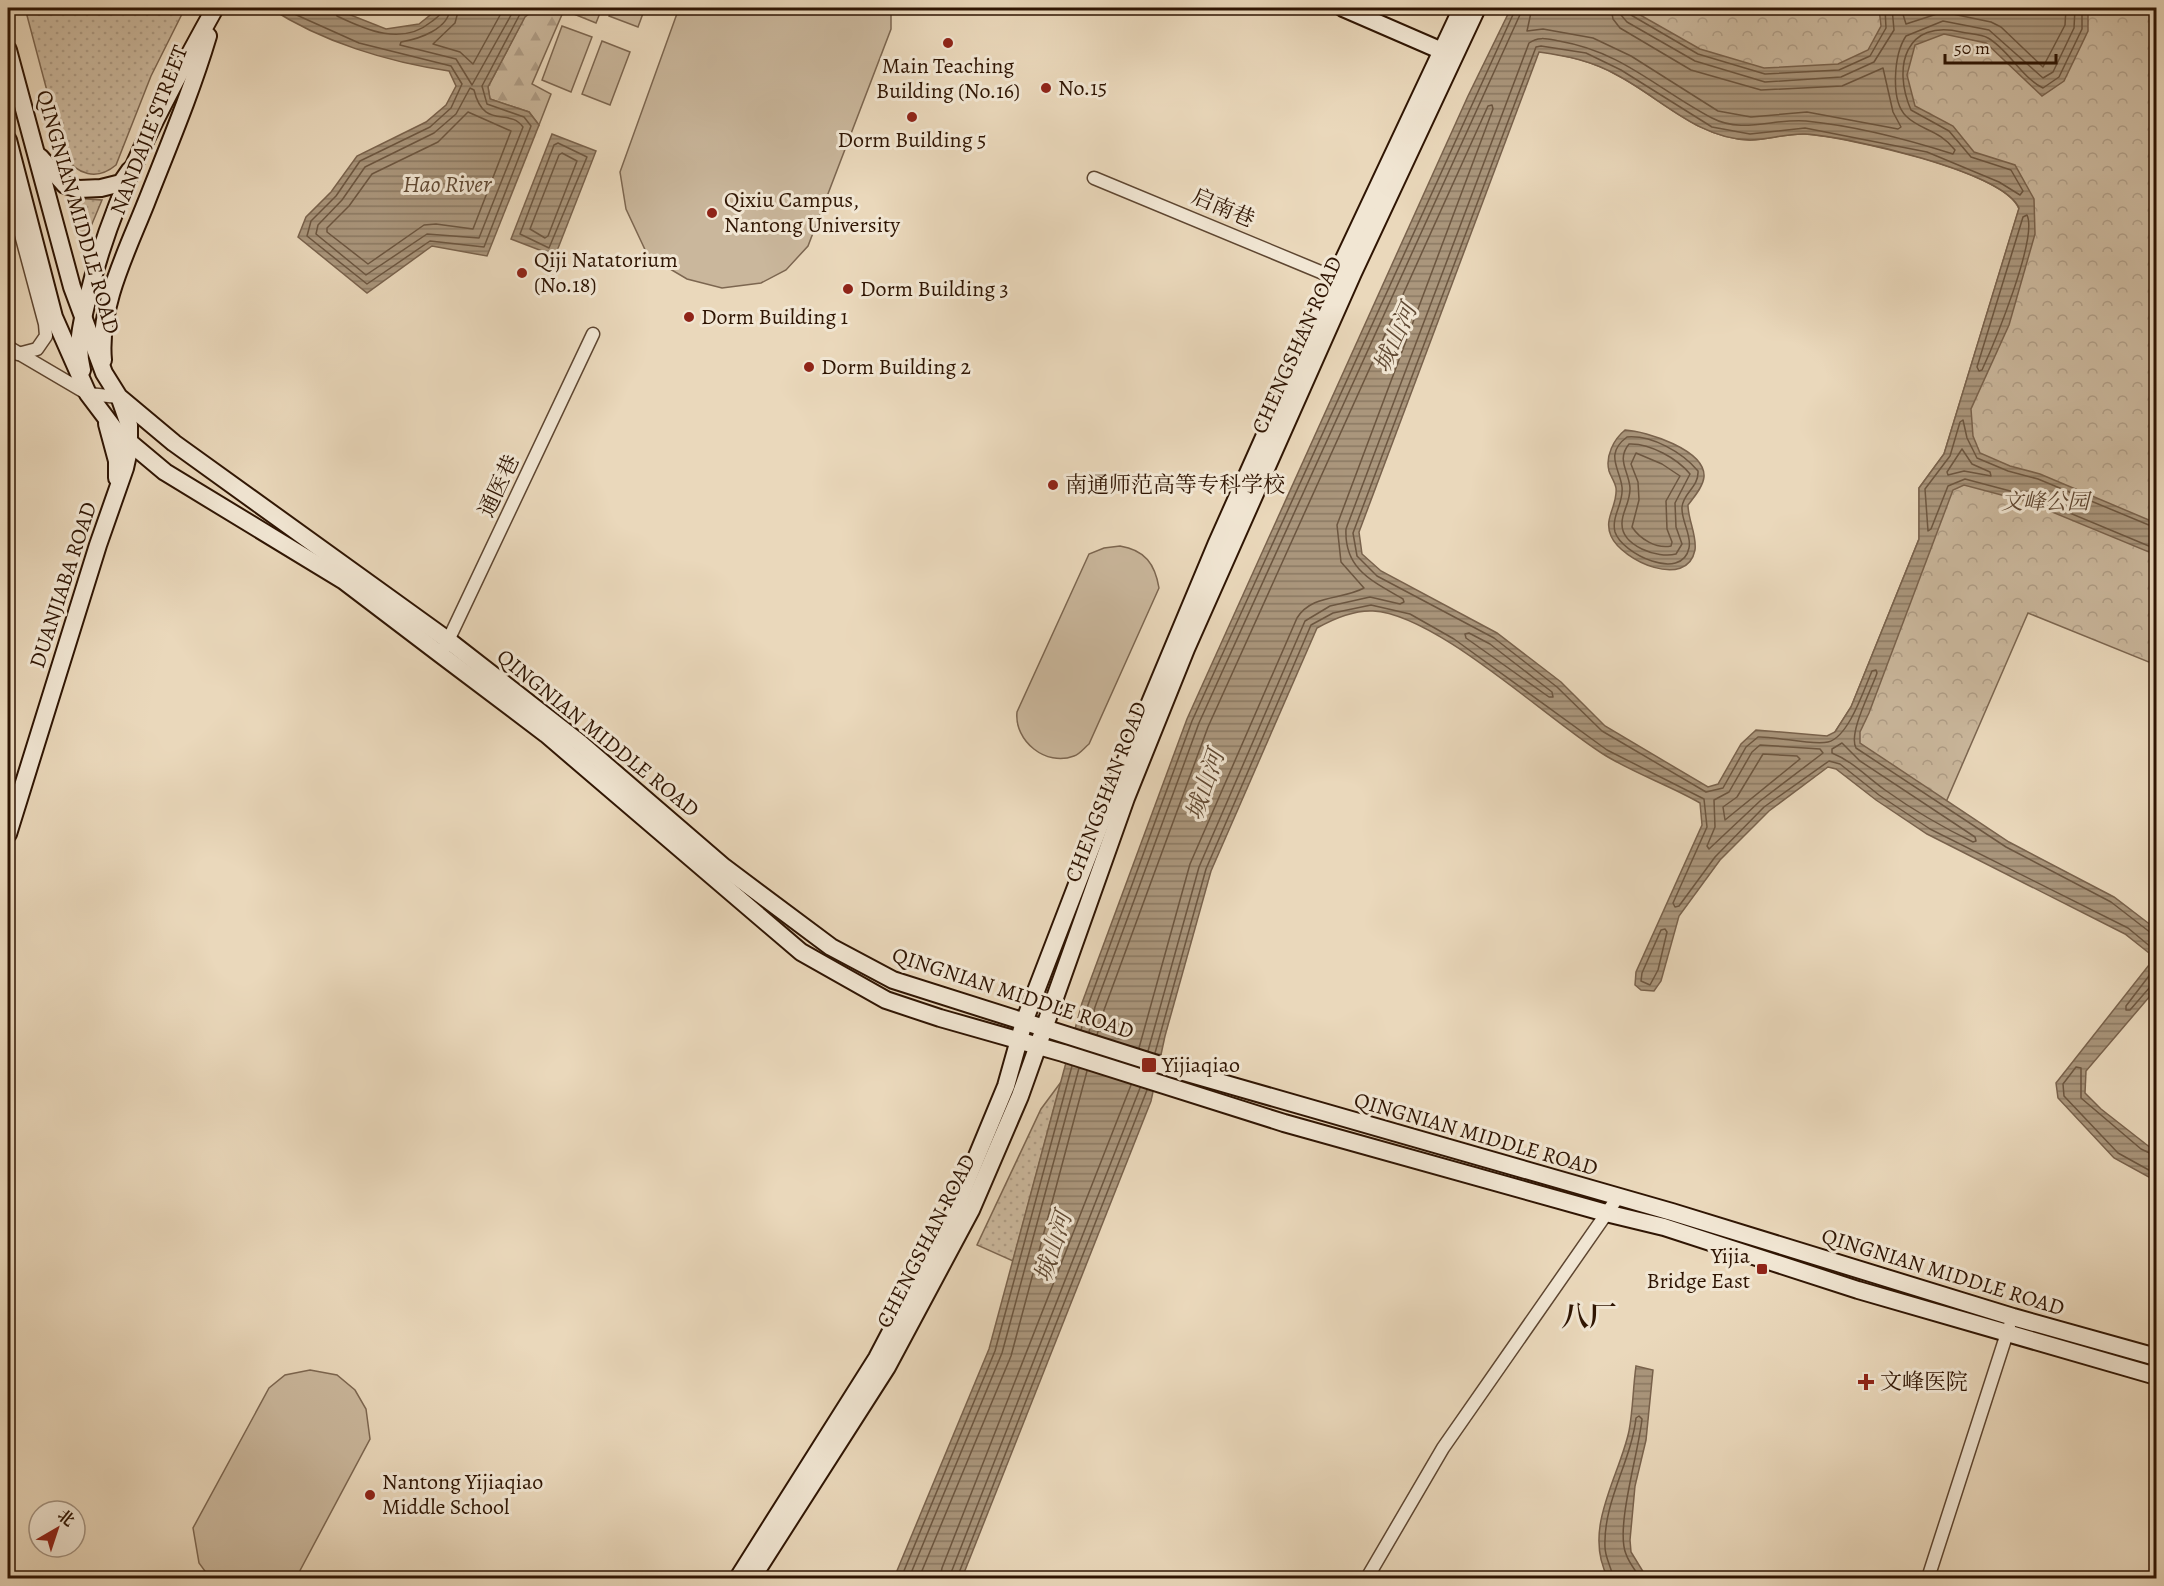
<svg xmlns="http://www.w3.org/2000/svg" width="2164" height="1586" viewBox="0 0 2164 1586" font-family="Alegreya,'Noto Serif SC',serif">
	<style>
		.grass { fill: url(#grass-dots); stroke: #7c6650; stroke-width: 1.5 }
		.forest { fill: url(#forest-firs); stroke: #7c6650; stroke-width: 1.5 }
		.park { fill: url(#park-crowns); stroke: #7c6650; stroke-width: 1.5 }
		.garden { fill: #cab79c; stroke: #7c6650; stroke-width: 1.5 }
		.water { fill: url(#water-rules); stroke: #79624c; stroke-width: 1.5; fill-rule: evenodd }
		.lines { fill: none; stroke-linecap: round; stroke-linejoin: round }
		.shore { stroke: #6c5640; stroke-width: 1.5 }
		.street-casing { stroke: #5e4631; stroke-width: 15 }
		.secondary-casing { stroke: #2f1503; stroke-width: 20 }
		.street { stroke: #f1e6d3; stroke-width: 12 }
		.secondary { stroke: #f1e6d3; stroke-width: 16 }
		.poi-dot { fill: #8f2418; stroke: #f1e6d3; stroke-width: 2 }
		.labels { text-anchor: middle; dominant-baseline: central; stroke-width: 6; stroke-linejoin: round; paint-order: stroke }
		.poi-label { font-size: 22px; fill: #2f1503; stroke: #f1e6d3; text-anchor: start }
		.street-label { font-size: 22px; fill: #2f1503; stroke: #f1e6d3 }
		.park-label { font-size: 22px; font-style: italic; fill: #5e4631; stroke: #f1e6d3 }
		.water-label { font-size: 24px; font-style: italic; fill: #604933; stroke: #f1e6d3 }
		.district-label { font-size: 28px; font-weight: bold; fill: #2f1503; stroke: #f1e6d3 }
	</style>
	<defs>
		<pattern id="grass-dots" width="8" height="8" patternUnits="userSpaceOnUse" patternTransform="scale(1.5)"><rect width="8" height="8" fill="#cab79c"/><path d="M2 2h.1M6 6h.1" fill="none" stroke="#ae9c85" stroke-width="1.8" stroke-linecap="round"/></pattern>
		<pattern id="forest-firs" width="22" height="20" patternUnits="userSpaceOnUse" patternTransform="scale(1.5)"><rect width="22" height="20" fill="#cab79c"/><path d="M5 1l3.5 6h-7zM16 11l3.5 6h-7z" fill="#ae9c85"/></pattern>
		<pattern id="park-crowns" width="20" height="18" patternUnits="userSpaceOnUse" patternTransform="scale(1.5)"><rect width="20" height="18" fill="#cab79c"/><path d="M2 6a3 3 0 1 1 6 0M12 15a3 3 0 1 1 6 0" fill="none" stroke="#ae9c85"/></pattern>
		<pattern id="water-rules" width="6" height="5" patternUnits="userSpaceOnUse" patternTransform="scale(1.5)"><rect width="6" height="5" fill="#aa967c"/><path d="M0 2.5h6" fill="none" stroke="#8b7963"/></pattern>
	</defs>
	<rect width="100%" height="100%" fill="#ead8bb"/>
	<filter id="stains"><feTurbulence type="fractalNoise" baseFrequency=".00333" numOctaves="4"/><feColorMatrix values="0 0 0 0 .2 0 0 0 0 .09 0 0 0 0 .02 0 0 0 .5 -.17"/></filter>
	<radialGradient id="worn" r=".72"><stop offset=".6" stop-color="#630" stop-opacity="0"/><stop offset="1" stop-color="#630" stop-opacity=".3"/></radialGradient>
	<g class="grass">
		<path d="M25 8H185L151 76 116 165C97 181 77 175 64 155Z"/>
		<path d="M71 198 102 200 84 243 69 200Z"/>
		<path d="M1061 1082 1013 1261 977 1245 1041 1109Z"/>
	</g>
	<path class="forest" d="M537 8H602L596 23 564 10 532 84 551 94 539 125 529 112 490 99 488 87 525 16Z"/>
	<path class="park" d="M1556 8H2156V665L2028 613 1946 802 1860 744 1835 732 1851 707 1919 539V488L1944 454 2019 209C2004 171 1846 137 1805 134 1787 133 1768 140 1750 140 1698 139 1661 98 1617 75 1592 61 1568 56 1539 51Z"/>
	<g class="garden">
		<path d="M612 8H645L638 27 609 16Z"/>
		<path d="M679 8H891V29L808 246 786 270 761 283 722 288 687 279 648 256 626 209 620 172Z"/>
		<path d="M562 26 592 37 571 92 542 80Z"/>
		<path d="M602 41 630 52 610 105 582 94Z"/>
		<path d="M1120 546C1145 550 1155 564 1159 588L1089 744C1084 748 1080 754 1074 756 1046 767 1014 741 1017 712L1089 554 1104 548Z"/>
		<path d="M310 1370 337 1375 355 1390 366 1409 370 1439 296 1578H210L199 1563 193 1528 269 1388 285 1375Z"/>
	</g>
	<g class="water">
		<path d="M270 8H333L386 29 419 24 439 8H537L525 17 488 87 490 99 529 112 539 125 487 256 432 246 367 293 298 237 306 217 331 192 357 156 426 122 446 105 456 86 449 71C388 62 322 42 270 8Z"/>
		<path d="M1511 8H1628L1700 49 1764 68 1838 64 1868 50 1881 26 1879 8H2088V31L2064 81 2042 96 1986 43 1944 34 1915 45 1907 75 1915 106 1953 126 1974 152 2015 165 2034 199 2035 234 2009 325 1971 409 1973 436 1980 453 2010 466 2040 474 2156 523V555L2028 502 1964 485 1953 490 1869 713 1860 732V743L2009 842 2114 897 2156 929V989L2086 1071 2085 1093 2101 1109 2156 1152V1181L2114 1158 2058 1098 2056 1083 2149 965V953L2125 934 1927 834 1876 800 1836 769 1828 767 1769 811 1720 860 1679 916 1661 981 1654 991 1641 990 1635 985 1636 972 1702 825 1700 803C1669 785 1633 773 1603 754 1547 719 1436 614 1373 611 1354 610 1333 619 1317 628L1211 871 1165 1036 1151 1101 962 1578H894L989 1349 1082 1003 1187 719 1468 96ZM1539 52C1568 56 1592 61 1617 75 1661 98 1698 139 1750 140 1768 140 1787 133 1805 134 1846 136 2003 171 2019 208L1944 454 1919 488V539L1851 707 1835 732 1827 736 1756 730 1741 744 1718 784 1708 787 1605 726 1561 682 1497 633 1381 571 1362 554 1359 532Z"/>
		<path d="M552 134 596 151 555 256 511 239Z"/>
		<path d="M1625 430C1646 431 1706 450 1704 477 1703 487 1694 497 1688 505 1688 520 1697 535 1695 550 1687 590 1622 561 1611 536 1603 518 1618 506 1616 488 1615 482 1611 477 1609 471 1605 456 1614 439 1625 430Z"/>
		<path d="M1636 1366 1653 1370 1646 1440 1635 1486 1630 1540 1631 1552 1647 1578H1608C1582 1529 1619 1478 1629 1431 1633 1410 1633 1387 1636 1366Z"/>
	</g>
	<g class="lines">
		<g class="shore">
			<path d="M281 8 359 43 451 66 462 84 451 108 430 127 360 161 336 196 311 221 307 236 367 284 430 241 484 247 531 126 524 117 487 104 482 86 520 14 527 8"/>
			<path d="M333 8 337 16C366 30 402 46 431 22 437 17 442 15 443 8"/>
			<path d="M450 8C449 29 419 39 401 42L400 45 456 59 472 85 515 8"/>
			<path d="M459 8 455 23 433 44 460 52 473 64 504 8"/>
			<path d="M1532 8 1527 31 1543 29 1593 38 1631 56 1718 111 1751 117 1807 112 1898 129 1901 127 1893 112 1883 68 1842 86 1761 90 1691 70 1620 28 1613 19 1611 8"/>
			<path d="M1620 8 1621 15 1627 22 1695 61 1765 82 1841 77 1874 62 1894 30 1892 8"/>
			<path d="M1627 8 1631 15 1698 54 1765 74 1839 70 1870 56 1886 28 1885 8"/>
			<path d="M1901 8 1906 24 1943 12 1991 22 2001 27 2043 67 2065 25 2066 8"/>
			<path d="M2082 8V29L2059 77 2043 88C2021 77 2008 49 1988 38 1981 34 1970 34 1961 32 1906 19 1892 66 1911 110L1949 131 1971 157 2011 170 2023 191 2020 195 1999 182 1927 152 1805 128 1750 134 1712 127 1621 70 1586 53 1541 46 1536 47 1353 533 1357 556 1377 576 1494 638 1557 687 1602 731 1706 792 1723 788 1746 747 1758 737C1776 736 1813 746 1828 742 1849 737 1864 689 1872 671L1876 670 1877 673C1871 691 1848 733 1856 748L2006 847 2111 902 2151 933 2156 934"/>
			<path d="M470 88 474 90C484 131 509 107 523 127L479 238 427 234 366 275 316 234 318 225 342 200 365 167 434 133 456 114Z"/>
			<path d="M468 112 511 131 473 229 436 224 424 225 368 264 327 232V228L349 206 372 174 438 142Z"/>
			<path d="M558 143 587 157 549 248 520 234 554 145Z"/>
			<path d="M562 153 577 161 548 236 545 238 530 229 559 155Z"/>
			<path d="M2027 215C2038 238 1994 344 1982 370L1979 371 1977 367 2023 217Z"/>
			<path d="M1627 437C1652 435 1682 452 1698 471 1699 487 1683 493 1682 507 1681 521 1692 535 1689 548 1682 582 1622 554 1615 532 1611 516 1624 503 1622 487 1620 469 1604 454 1627 437Z"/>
			<path d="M1629 444C1650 443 1678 459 1690 474L1675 503 1676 527 1682 544 1676 554C1658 559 1621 546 1622 523 1622 511 1630 504 1630 488 1629 471 1616 460 1629 444Z"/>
			<path d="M1962 449 1972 464 1990 472 1991 476 1964 471 1948 475 1947 472Z"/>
			<path d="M1636 453 1662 464 1680 476 1666 501 1667 529 1672 542 1671 546C1656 549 1640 539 1632 527L1639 500 1638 482 1631 464Z"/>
			<path d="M2156 528 2038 479 2008 471 1977 458 1967 438 1963 420 1960 422 1950 456 1925 489 1928 531 1931 529 1948 486 1965 479 2029 496 2156 549"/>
			<path d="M1469 633 1490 644 1552 692 1553 697H1549L1466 638 1465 634Z"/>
			<path d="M1842 743 1860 761 1975 837 1976 841 1973 842C1942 827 1913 810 1885 790 1867 777 1852 761 1832 753V749Z"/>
			<path d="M1760 745 1820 749 1823 753 1760 801 1709 849 1707 846 1715 827 1714 800 1729 792 1752 752Z"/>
			<path d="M1763 754 1797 756 1800 759 1725 820 1723 807 1737 797Z"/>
			<path d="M1665 929 1667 932 1658 970 1650 985 1641 981 1642 973 1661 930Z"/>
			<path d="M1081 1030 1088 1005 1192 721 1516 8"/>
			<path d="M1089 1032 1095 1007 1199 723 1523 8"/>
			<path d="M1097 1035 1104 1010 1208 727 1488 106 1492 105 1493 109 1337 525 1341 562 1364 588C1342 600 1312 594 1297 618L1190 864 1139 1048"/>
			<path d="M1148 1051 1199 867 1305 621 1330 606 1370 597 1400 604 1404 602 1403 599C1372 581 1344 569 1346 529L1529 43C1538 36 1548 39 1559 41 1623 52 1657 89 1712 118 1742 134 1775 118 1806 121 1856 126 1906 139 1953 154L1955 150C1939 129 1921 131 1906 116 1890 100 1894 54 1906 36L1943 21 1989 30 2043 78 2053 72 2074 28 2075 8"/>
			<path d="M1155 1053 1206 869 1311 625 1333 613 1371 605 1410 614 1454 639 1607 750 1704 799 1707 827 1673 903 1675 907 1679 906 1715 857 1764 807 1829 761 1840 764 1879 795 1930 829 2128 928 2152 948 2155 968 2126 1006V1010H2130L2150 987 2156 986"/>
			<path d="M2156 1156 2141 1149 2081 1098V1068L2076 1067 2063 1084 2064 1096 2118 1153 2156 1174"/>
			<path d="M901 1578 995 1351 1072 1066"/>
			<path d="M909 1578 1002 1353 1079 1068"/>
			<path d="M919 1578 1011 1356 1087 1071"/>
			<path d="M940 1578 942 1568 1131 1085"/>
			<path d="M949 1578 1140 1088"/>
			<path d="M957 1578 1147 1090"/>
			<path d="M1613 1578C1612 1568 1605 1558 1605 1547 1603 1502 1631 1462 1636 1418L1639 1416 1642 1419C1639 1451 1615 1528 1626 1554 1629 1563 1636 1571 1640 1578"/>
		</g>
		<defs>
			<g id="street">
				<path d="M1094 178 1335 278"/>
				<path d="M8 186 45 324 46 336 37 349 18 354"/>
				<path d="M8 347 88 394 119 397"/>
				<path d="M445 647 593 334"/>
				<path d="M1367 1578 1443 1448 1618 1197"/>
				<path d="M1928 1578 2009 1327"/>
			</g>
			<g id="secondary">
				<path d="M1343 8 1449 54"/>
				<path d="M8 50 72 287 104 373 119 397 174 443 449 641 580 743 724 867 831 947 893 980 1170 1068 1672 1212 2013 1317 2156 1357"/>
				<path d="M8 140 54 317 88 394 116 431 165 472 344 581 440 654 546 734 801 952 886 1000 940 1018 1063 1053 1284 1123 1606 1213 1664 1227 1858 1290 2156 1376"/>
				<path d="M40 157 65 185 79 189 101 188 121 183 130 170"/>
				<path d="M103 360C98 307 127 251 146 203 168 147 191 93 208 36"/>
				<path d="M82 370C75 344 83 318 89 293 114 192 165 98 215 8"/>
				<path d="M107 424 117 461V478"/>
				<path d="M8 834 98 545 125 468 129 450V425L120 399"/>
				<path d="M738 1578 877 1358 955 1209 1006 1086 1024 1022 1113 791 1216 545 1335 278 1462 8"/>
				<path d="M752 1578 887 1367 971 1210 1020 1096 1126 798 1186 649 1353 273 1477 8"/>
			</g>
		</defs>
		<use href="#street" class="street-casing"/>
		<use href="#secondary" class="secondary-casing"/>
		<use href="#street" class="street"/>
		<use href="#secondary" class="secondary"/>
	</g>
	<g class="poi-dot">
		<circle cx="948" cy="43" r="6"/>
		<circle cx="1046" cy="88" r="6"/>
		<circle cx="912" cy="117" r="6"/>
		<circle cx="712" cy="213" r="6"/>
		<circle cx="522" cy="273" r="6"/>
		<circle cx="848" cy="289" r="6"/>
		<circle cx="689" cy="317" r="6"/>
		<circle cx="809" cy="367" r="6"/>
		<circle cx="1053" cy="485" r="6"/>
		<rect x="1141" y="1057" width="16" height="16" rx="3"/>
		<rect x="1756" y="1263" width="12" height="12" rx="3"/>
		<path d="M1863 1373h6v6h6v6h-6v6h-6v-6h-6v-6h6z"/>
		<circle cx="370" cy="1495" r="6"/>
	</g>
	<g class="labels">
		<g class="poi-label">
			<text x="948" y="66" text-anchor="middle">Main Teaching<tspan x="948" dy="25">Building (No.16)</tspan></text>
			<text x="1058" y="88">No.15</text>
			<text x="912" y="140" text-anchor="middle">Dorm Building 5</text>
			<text x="724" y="200">Qixiu Campus,<tspan x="724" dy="25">Nantong University</tspan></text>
			<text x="534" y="260">Qiji Natatorium<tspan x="534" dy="25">(No.18)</tspan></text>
			<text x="860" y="289">Dorm Building 3</text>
			<text x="701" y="317">Dorm Building 1</text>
			<text x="821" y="367">Dorm Building 2</text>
			<text x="1065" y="485">南通师范高等专科学校</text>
			<text x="1162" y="1065">Yijiaqiao</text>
			<text x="1750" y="1256" text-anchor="end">Yijia<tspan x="1750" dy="25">Bridge East</tspan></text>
			<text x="1880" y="1382">文峰医院</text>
			<text x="382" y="1482">Nantong Yijiaqiao<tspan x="382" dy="25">Middle School</tspan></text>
		</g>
		<g class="street-label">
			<text transform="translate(149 130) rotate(-69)">NANDAJIE STREET</text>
			<text transform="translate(1223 208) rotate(23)">启南巷</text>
			<text transform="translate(78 212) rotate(74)">QINGNIAN MIDDLE ROAD</text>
			<text transform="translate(1297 345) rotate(-66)">CHENGSHAN ROAD</text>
			<text transform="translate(499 486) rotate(-65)">通医巷</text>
			<text transform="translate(63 585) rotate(-72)">DUANJIABA ROAD</text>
			<text transform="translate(598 733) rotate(39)">QINGNIAN MIDDLE ROAD</text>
			<text transform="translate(1106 792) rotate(-69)">CHENGSHAN ROAD</text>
			<text transform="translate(1013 993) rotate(18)">QINGNIAN MIDDLE ROAD</text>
			<text transform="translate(1476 1134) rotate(16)">QINGNIAN MIDDLE ROAD</text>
			<text transform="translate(926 1241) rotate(-63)">CHENGSHAN ROAD</text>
			<text transform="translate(1943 1272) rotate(17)">QINGNIAN MIDDLE ROAD</text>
		</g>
		<g class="park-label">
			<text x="2045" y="502">文峰公园</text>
		</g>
		<g class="water-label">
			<text x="447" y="184">Hao River</text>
			<text transform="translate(1395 338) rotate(-66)">城山河</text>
			<text transform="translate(1205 785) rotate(-71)">城山河</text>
			<text transform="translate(1053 1247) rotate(-72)">城山河</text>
		</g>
		<g class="district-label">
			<text x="1589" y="1317">八厂</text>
		</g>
	</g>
	<rect width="2164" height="1586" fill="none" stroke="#ead8bb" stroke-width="30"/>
	<rect x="9" y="9" width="2146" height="1568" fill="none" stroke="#2f1503" stroke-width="3"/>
	<rect x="15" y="15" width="2134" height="1556" fill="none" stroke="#2f1503" stroke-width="1.5"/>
	<g transform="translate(57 1529) rotate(39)"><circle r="28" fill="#f1e6d3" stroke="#a39280" stroke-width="1.5"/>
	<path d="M0-4.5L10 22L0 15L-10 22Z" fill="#8f2418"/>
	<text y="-9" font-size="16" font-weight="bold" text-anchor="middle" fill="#2f1503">北</text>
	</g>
	<path d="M1945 54v9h111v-9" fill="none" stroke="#2f1503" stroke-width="3"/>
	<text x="1954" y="54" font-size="18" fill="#2f1503" stroke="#f1e6d3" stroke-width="4.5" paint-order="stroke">50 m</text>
	<rect width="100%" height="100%" filter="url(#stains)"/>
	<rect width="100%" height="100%" fill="url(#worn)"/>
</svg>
